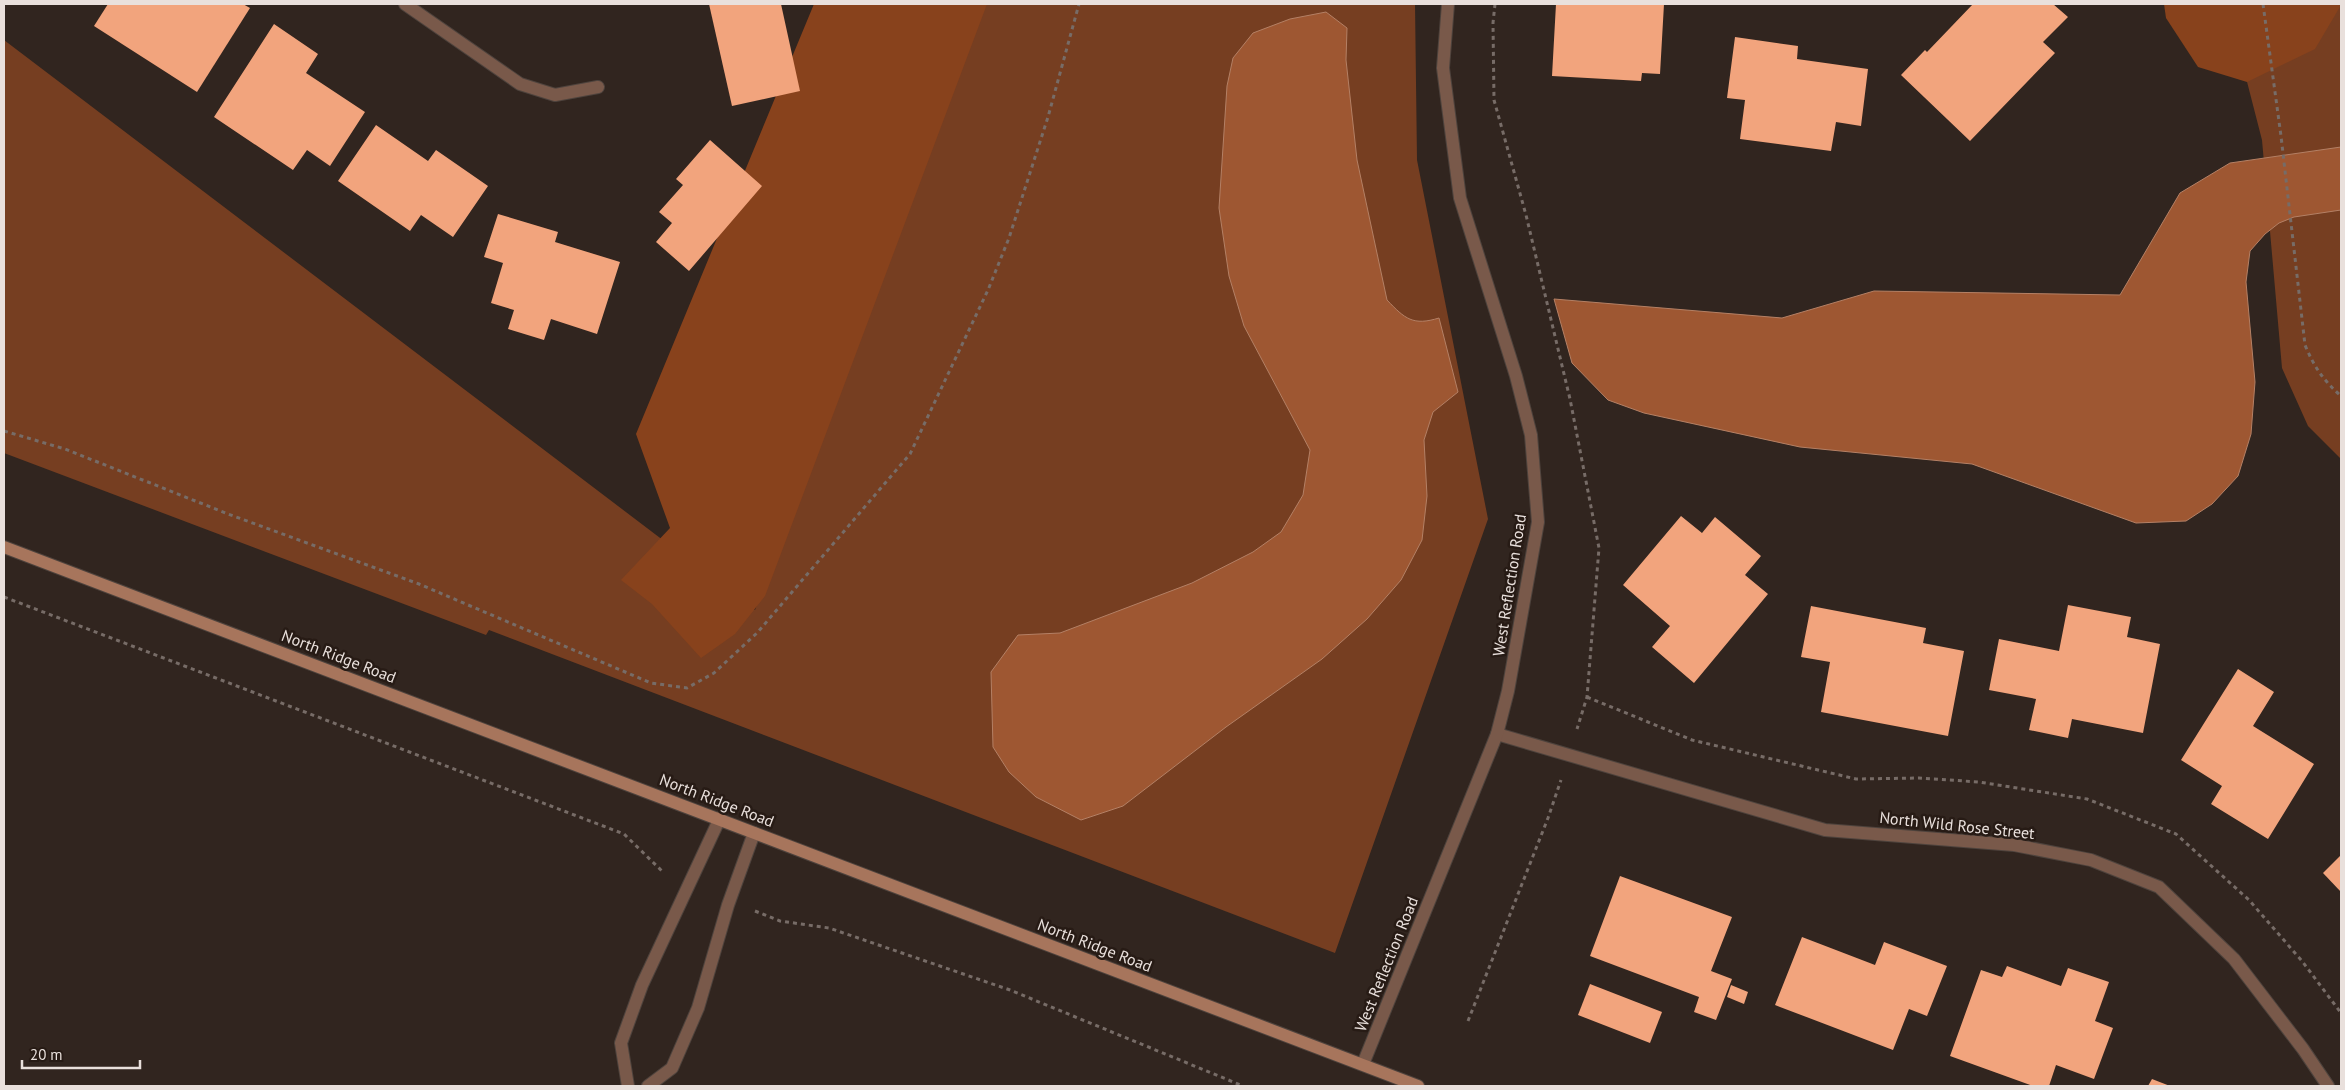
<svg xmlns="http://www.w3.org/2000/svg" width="2345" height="1090" viewBox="0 0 2345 1090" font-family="'PT Sans',sans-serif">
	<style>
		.green { fill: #763e21 }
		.forest { fill: #88421c }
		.water { fill: #9e5732; stroke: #b48065 }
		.building { fill: #f2a47d }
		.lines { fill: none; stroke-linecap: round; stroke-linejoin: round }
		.lane-casing { stroke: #4e433d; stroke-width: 14 }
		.street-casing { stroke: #4e433d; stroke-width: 14 }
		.secondary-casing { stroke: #4e433d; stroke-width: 14 }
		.path { stroke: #776c67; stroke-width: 3; stroke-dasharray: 4 4; stroke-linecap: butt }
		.lane { stroke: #79594a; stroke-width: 12 }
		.street { stroke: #79594a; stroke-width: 12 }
		.secondary { stroke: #a7755c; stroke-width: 12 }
		.labels { text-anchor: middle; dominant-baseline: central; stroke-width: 5; stroke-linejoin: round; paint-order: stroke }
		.street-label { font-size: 16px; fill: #e9e0dc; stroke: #271b15 }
	</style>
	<rect width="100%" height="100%" fill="#31251f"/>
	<g class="green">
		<path d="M979 4H1415L1417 160 1488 519 1335 953 489 630 486 635 4 453V40L755 610Z"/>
		<path d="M2227 4H2341V459L2308 426 2282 368 2262 140Z"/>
	</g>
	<g class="forest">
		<path d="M814 4H987L765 596 735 634 701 658 652 604 621 580 670 528 636 434Z"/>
		<path d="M2164 4H2341V5L2315 49 2247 82 2198 67 2166 18Z"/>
	</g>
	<g class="water">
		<path d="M1326 12 1347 28 1346 60 1357 160 1387 300C1405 319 1413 326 1439 318L1458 392 1433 412 1424 440 1427 496 1422 540 1401 580 1367 619 1322 659 1226 727 1123 806 1081 820 1036 797 1009 772 993 747 991 672 1018 635 1060 633 1192 583 1253 552 1281 532 1303 495 1310 450 1244 326 1229 276 1219 208 1227 86 1233 58 1253 33 1290 19Z"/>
		<path d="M2341 147V210L2294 217 2279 223 2265 234 2250 251 2246 282 2255 382 2251 434 2238 476 2212 504 2186 521 2136 523 1972 464 1800 447 1644 413 1608 400 1572 363 1554 299 1782 318 1874 291 2120 295 2180 193 2230 163Z"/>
	</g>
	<g class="building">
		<path d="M108 4H243L250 8 197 92 94 26Z"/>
		<path d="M709 4H781L800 91 732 106Z"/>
		<path d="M1556 4H1664L1660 74 1642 73 1641 81 1552 76Z"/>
		<path d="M1973 4H2053L2068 17 2043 42 2055 53 1970 141 1901 75 1925 50 1927 52Z"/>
		<path d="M274 24 318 54 306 73 365 112 330 166 307 150 293 170 214 117Z"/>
		<path d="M1735 37 1798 46 1797 59 1868 69 1861 126 1836 122 1831 151 1740 139 1745 100 1727 98Z"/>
		<path d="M376 125 428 161 436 150 488 186 453 237 421 215 410 231 338 181Z"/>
		<path d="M710 140 762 186 689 271 656 242 672 223 659 212 683 185 676 179Z"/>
		<path d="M498 214 558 232 555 242 620 262 597 334 551 319 544 340 508 329 514 310 491 303 503 263 484 257Z"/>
		<path d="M1681 516 1702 533 1715 517 1761 556 1745 575 1768 594 1694 683 1652 647 1670 626 1623 585Z"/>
		<path d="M2068 605 2131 617 2127 637 2160 644 2143 733 2072 719 2068 738 2029 730 2036 699 1989 690 1999 639 2059 651Z"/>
		<path d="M1811 606 1926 628 1923 643 1964 651 1948 736 1821 712 1830 662 1801 657Z"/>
		<path d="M2238 669 2274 692 2253 726 2314 764 2268 839 2211 804 2222 786 2181 760Z"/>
		<path d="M2341 855V892L2323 873Z"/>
		<path d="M1620 876 1732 917 1711 971 1732 979 1716 1020 1694 1012 1699 997 1590 956Z"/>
		<path d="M1802 937 1875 965 1884 942 1947 966 1927 1016 1909 1009 1893 1050 1775 1005Z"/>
		<path d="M2007 966 2061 986 2068 968 2109 982 2095 1021 2113 1028 2094 1079 2056 1065 2049 1086H2033L1950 1056 1981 970 2002 977Z"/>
		<path d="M1590 984 1662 1012 1650 1043 1578 1015Z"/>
		<path d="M1731 985 1748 992 1744 1004 1727 997Z"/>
		<path d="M2152 1079 2170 1086H2148Z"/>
	</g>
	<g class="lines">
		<defs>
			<g id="lane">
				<path d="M628 1086 621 1043 642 985 720 818"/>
				<path d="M648 1086 672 1068 698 1008 728 905 754 833"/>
			</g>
			<g id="street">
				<path d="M405 4 520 84 555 95 598 87"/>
				<path d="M1497 734 1825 830 2014 845 2091 860 2159 887 2234 959 2303 1049 2328 1086"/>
				<path d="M1363 1064 1497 734 1508 691 1538 522 1531 435 1516 376 1460 198 1443 68 1448 4"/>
			</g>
			<path id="secondary" d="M4 547 1418 1086"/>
		</defs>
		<use href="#lane" class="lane-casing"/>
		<use href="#street" class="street-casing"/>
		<use href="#secondary" class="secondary-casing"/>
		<g class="path">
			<path d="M1495 4 1493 23 1494 100 1526 215 1570 399 1599 548 1587 697 1577 729"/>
			<path d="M2263 4 2281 136 2305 345C2314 367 2324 381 2341 396"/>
			<path d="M4 431 65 449 228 514 419 584 651 683 687 688 714 673 757 633 910 454 988 290 1009 238 1048 117 1079 4"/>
			<path d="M4 597 624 834 664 873"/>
			<path d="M1587 697 1692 740 1856 779 1919 778 1979 782 2087 799 2176 834 2249 900 2302 961 2341 1013"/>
			<path d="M755 911 780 921 829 928 1010 990 1243 1086"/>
			<path d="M1468 1021 1548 818 1561 780"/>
		</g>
		<use href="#lane" class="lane"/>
		<use href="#street" class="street"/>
		<use href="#secondary" class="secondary"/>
	</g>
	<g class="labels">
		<g class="street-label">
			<text transform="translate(1509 585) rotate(-81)">West Reflection Road</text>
			<text transform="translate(339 656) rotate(21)">North Ridge Road</text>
			<text transform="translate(717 800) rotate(21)">North Ridge Road</text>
			<text transform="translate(1957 825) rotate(6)">North Wild Rose Street</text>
			<text transform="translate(1095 945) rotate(21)">North Ridge Road</text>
			<text transform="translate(1386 964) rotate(-68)">West Reflection Road</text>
		</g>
	</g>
	<rect width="2345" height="1090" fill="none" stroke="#e9e0dc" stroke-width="10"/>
	<path d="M22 1060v8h118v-8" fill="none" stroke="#e9e0dc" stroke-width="2.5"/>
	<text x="30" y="1060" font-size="15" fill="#e9e0dc" stroke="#271b15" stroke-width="4" paint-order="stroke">20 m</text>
</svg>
